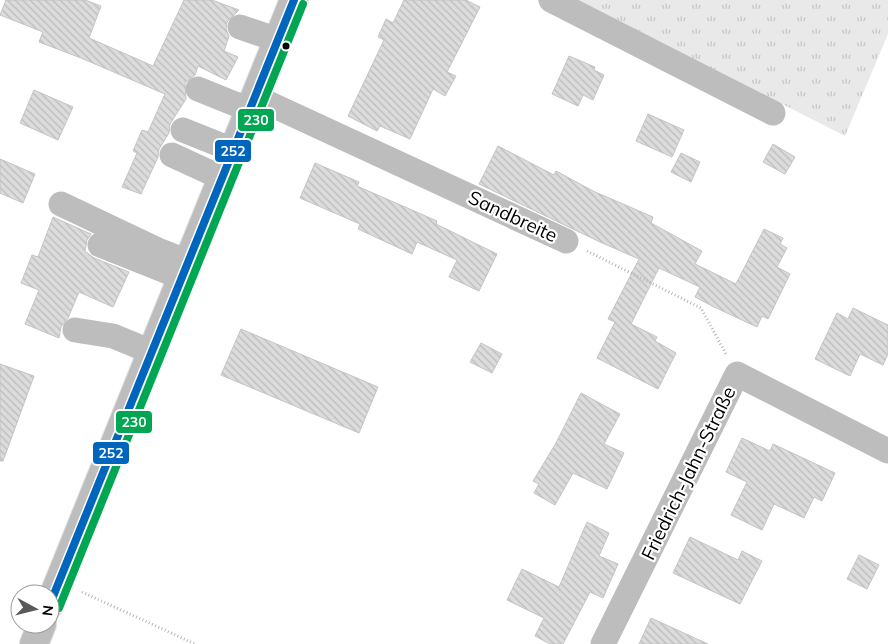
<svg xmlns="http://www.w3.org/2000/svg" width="888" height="644" viewBox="0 0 888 644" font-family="Mulish,sans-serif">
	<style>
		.grass { fill: url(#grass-tufts) }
		.building { fill: url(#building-back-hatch); stroke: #c4c4c4 }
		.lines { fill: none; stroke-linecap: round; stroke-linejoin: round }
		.major-casing { stroke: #dbdbdb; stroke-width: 30 }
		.path { stroke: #b8b8b8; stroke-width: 3; stroke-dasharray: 1 2.5; stroke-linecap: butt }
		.minor { stroke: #bdbdbd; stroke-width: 25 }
		.major { stroke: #bdbdbd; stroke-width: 28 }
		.bus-1-casing { stroke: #fff; stroke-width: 11 }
		.bus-2-casing { stroke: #fff; stroke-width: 11 }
		.bus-1 { stroke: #0065bd; stroke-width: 8 }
		.bus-2 { stroke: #00a651; stroke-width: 8 }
		.bus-dot { fill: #000; stroke: #fff; stroke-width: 2 }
		.labels { text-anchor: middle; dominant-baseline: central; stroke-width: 4.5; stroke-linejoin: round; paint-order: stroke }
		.street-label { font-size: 19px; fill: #000; stroke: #fff }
		.line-badge { stroke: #fff; stroke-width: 2 }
		.badge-label { font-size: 14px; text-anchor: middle; font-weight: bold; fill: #fff }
	</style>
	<defs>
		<pattern id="grass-tufts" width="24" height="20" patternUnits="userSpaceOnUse" patternTransform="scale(1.25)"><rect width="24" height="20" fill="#e9e9e9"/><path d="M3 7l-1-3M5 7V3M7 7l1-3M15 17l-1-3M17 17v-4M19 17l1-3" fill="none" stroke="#c6c6c6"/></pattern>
		<pattern id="building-back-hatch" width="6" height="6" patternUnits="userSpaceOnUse" patternTransform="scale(1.25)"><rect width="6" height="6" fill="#dcdcdc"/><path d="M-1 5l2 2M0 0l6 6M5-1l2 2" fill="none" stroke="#bbb"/></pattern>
	</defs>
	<rect width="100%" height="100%" fill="#fff"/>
	<path class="grass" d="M578 0H888V34L845 136Z"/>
	<g class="building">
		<path d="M6 0H85L101 6 89 38 153 66 184 0H212L239 10 227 22 226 29 229 36 224 51 238 57 226 80 198 66 195 75 185 83 186 99 170 124 169 133 159 149 158 157 141 194 122 187 137 153 133 151 142 130 148 132 165 94 81 58 39 42 43 32 0 15Z"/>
		<path d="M404 0H466L480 7 447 72 456 76 445 96 433 89 410 139 380 126 377 131 348 116 384 40 378 37 386 19 393 23Z"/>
		<path d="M569 56 595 67 594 70 604 75 593 100 583 95 578 106 552 94Z"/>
		<path d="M34 90 73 107 58 140 20 123Z"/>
		<path d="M648 114 684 130 672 157 636 141Z"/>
		<path d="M773 144 795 157 785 174 763 162Z"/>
		<path d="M498 146 554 175 556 171 593 191 653 217 651 223 702 251 695 264 736 284 764 229 783 238 780 244 787 248 777 267 790 274 768 319 762 316 757 327 714 307 695 297 700 287 659 268 631 324 657 337 655 341 676 353 658 389 597 358 615 322 608 319 639 259 600 242 479 184Z"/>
		<path d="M681 153 700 162 691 182 671 172Z"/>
		<path d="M0 159 35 174 23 203 0 193Z"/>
		<path d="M315 163 359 182 357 186 437 221 436 224 497 254 479 291 449 277 457 260 417 242 412 254 358 229 360 224 300 198Z"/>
		<path d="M53 217 91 234 87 240 85 251 94 258 129 272 113 307 79 292 68 318 61 327 59 338 25 324 39 290 21 283 32 255 38 257Z"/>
		<path d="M853 308 888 325V354L883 365 860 354 850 376 815 359 837 313 848 319Z"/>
		<path d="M241 329 378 387 359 433 221 375Z"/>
		<path d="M481 343 502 354 492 373 470 362Z"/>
		<path d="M0 364 34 376 3 461H0Z"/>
		<path d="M581 393 620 414 604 444 624 453 607 489 573 473 555 505 534 493 539 484 533 481 556 443Z"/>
		<path d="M742 438 770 451 773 444 835 473 822 501 814 497 804 518 774 504 762 530 731 515 747 482 726 472Z"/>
		<path d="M587 522 609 533 599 556 618 564 603 598 590 592 563 644H550L535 636 544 618 507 600 522 569 559 587Z"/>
		<path d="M690 537 738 560 742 551 762 561 740 604 673 573Z"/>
		<path d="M859 555 879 565 867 589 847 579Z"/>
		<path d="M651 618 708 644H639Z"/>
	</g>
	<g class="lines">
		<defs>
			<g id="major">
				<path d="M50 604 294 0"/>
				<path d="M34 644 42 624"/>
			</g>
		</defs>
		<use href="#major" class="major-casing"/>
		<g class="path">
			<path d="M587 251 701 308 726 354"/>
			<path d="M82 592 195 644"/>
		</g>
		<g class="minor">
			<path d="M551 0 773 113"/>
			<path d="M240 27 278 40"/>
			<path d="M198 89 250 110"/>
			<path d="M255 97 566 241"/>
			<path d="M183 130 233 150"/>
			<path d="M172 155 222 178"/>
			<path d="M61 204 160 251 188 262"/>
			<path d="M100 245 168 272"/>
			<path d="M75 330 113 336 152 352"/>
			<path d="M603 644 737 374 888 451"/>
		</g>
		<use href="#major" class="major"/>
		<defs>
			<path id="bus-1" d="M50 604 294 0"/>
			<path id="bus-2" d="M59 608 303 4"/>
		</defs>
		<use href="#bus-1" class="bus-1-casing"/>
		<use href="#bus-2" class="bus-2-casing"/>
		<use href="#bus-1" class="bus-1"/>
		<use href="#bus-2" class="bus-2"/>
	</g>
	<circle class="bus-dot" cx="286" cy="46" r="4.5"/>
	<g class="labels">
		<g class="street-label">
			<text transform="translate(513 216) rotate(25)">Sandbreite</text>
			<text transform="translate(688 473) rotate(-64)">Friedrich-Jahn-Straße</text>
		</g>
	</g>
	<g class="line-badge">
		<rect x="237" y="108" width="38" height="24" rx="5" fill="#00a651"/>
		<rect x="214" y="139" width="38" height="24" rx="5" fill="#0065bd"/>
		<rect x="115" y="410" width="38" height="24" rx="5" fill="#00a651"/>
		<rect x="92" y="441" width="38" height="24" rx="5" fill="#0065bd"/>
	</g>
	<g class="badge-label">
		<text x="256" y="125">230</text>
		<text x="233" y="156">252</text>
		<text x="134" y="427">230</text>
		<text x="111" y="458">252</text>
	</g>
	<g transform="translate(35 609) rotate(97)"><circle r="24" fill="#ffffff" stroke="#999999"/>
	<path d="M0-4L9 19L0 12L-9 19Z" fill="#595959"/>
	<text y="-8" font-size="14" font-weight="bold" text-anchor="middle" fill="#000000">N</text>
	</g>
</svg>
